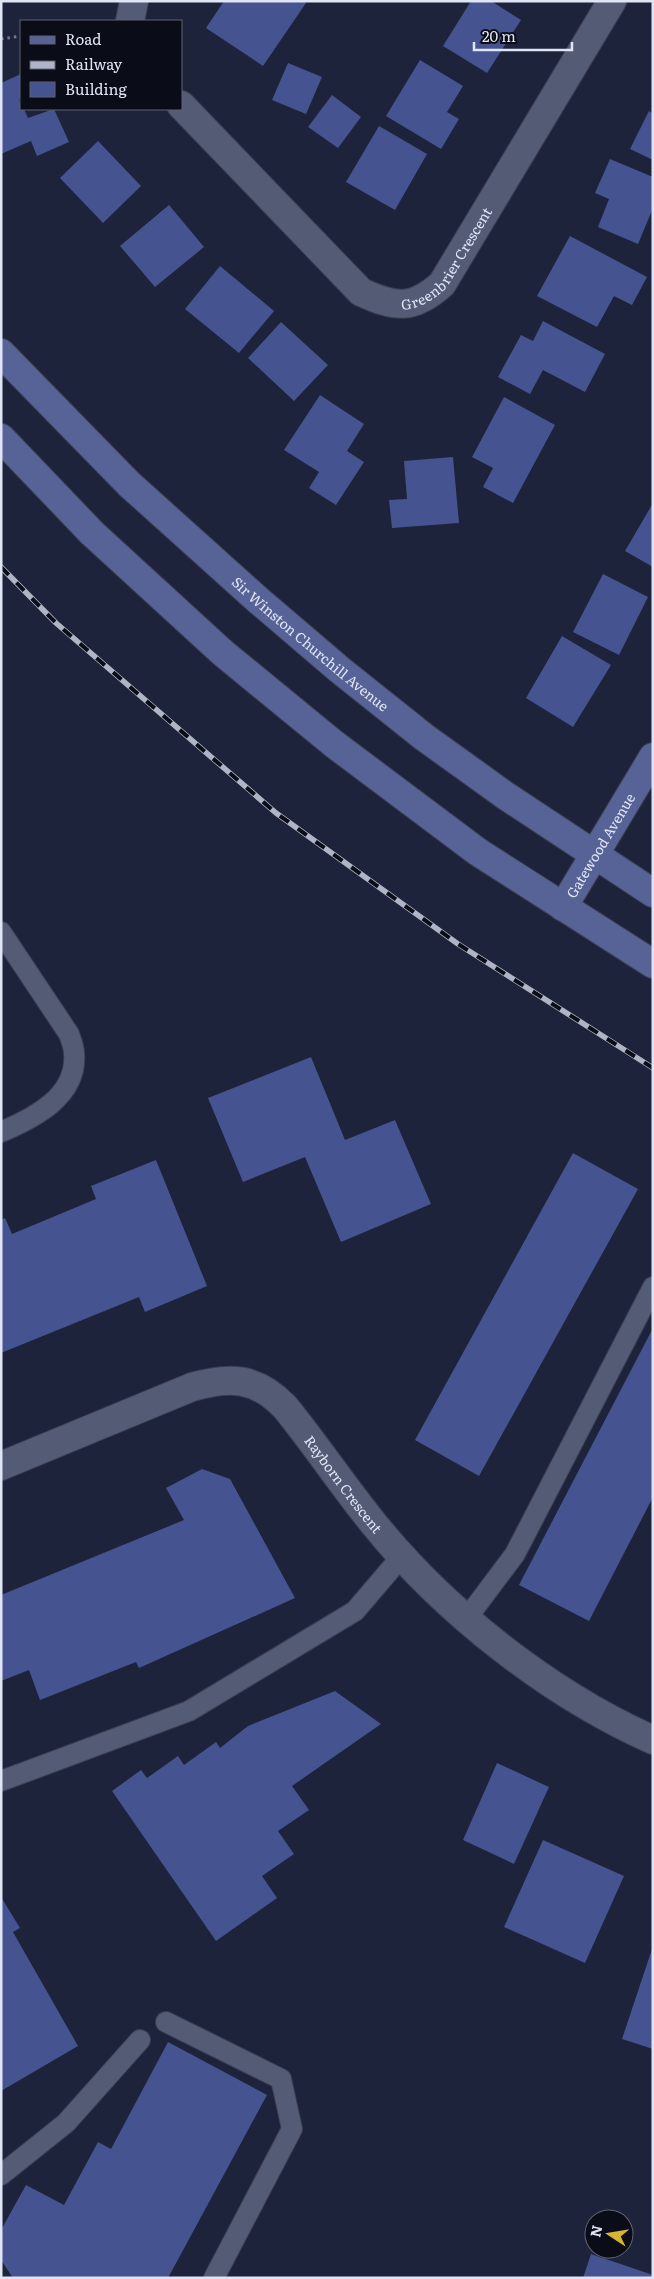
<svg xmlns="http://www.w3.org/2000/svg" width="654" height="2279" viewBox="0 0 654 2279" font-family="Literata,serif">
	<style>
		.building { fill: #455390 }
		.lines { fill: none; stroke-linecap: round; stroke-linejoin: round }
		.lane-casing { stroke: #3c3f53; stroke-width: 22 }
		.street-casing { stroke: #3c3f53; stroke-width: 30 }
		.secondary-casing { stroke: #3c3f53; stroke-width: 30 }
		.path { stroke: #73798d; stroke-width: 3; stroke-dasharray: 2.5 4; stroke-linecap: butt }
		.lane { stroke: #535b75; stroke-width: 20 }
		.street { stroke: #535b75; stroke-width: 28 }
		.secondary { stroke: #576396; stroke-width: 28 }
		.rail-casing { stroke: #afb5c6; stroke-width: 5.5 }
		.rail { stroke: #0a0d17; stroke-width: 4; stroke-dasharray: 11; stroke-linecap: butt }
		.labels { text-anchor: middle; dominant-baseline: central; stroke-width: 4.5; stroke-linejoin: round; paint-order: stroke }
		.street-label { font-size: 14px; fill: #e0e5f5; stroke: #0a0d17 }
	</style>
	<rect width="100%" height="100%" fill="#1d233a"/>
	<g class="building">
		<path d="M224 1H304L306 3 263 66 206 28Z"/>
		<path d="M471 1H491L521 20 487 73 443 46Z"/>
		<path d="M420 60 463 86 447 112 459 119 441 149 386 116Z"/>
		<path d="M288 63 322 77 306 114 272 100Z"/>
		<path d="M21 74V98L19 99 21 109H24L28 118 54 109 69 142 37 156 31 141 1 154V83Z"/>
		<path d="M332 95 361 117 338 148 308 127Z"/>
		<path d="M649 111 653 114V160L630 149Z"/>
		<path d="M379 126 427 154 395 210 346 182Z"/>
		<path d="M98 141 141 186 103 223 60 178Z"/>
		<path d="M610 159 653 177V208L638 244 598 227 609 199 595 193Z"/>
		<path d="M169 205 204 247 155 287 120 246Z"/>
		<path d="M570 236 647 277 632 305 614 296 597 327 537 296Z"/>
		<path d="M220 266 274 311 239 353 185 309Z"/>
		<path d="M543 321 605 354 585 392 543 370 530 394 498 377 521 335 533 341Z"/>
		<path d="M281 322 328 365 294 401 248 358Z"/>
		<path d="M320 395 364 424 347 451 364 462 336 505 309 488 319 472 284 450Z"/>
		<path d="M504 397 555 425 513 503 483 487 493 468 472 457Z"/>
		<path d="M453 457 459 523 392 528 389 500 407 499 404 461Z"/>
		<path d="M653 503V567L625 551Z"/>
		<path d="M603 574 648 597 619 655 573 632Z"/>
		<path d="M562 636 611 665 573 727 526 698Z"/>
		<path d="M311 1057 345 1140 395 1120 431 1204 341 1242 305 1157 243 1182 208 1098Z"/>
		<path d="M573 1153 638 1189 479 1476 415 1440Z"/>
		<path d="M156 1160 207 1286 145 1312 139 1297 1 1353V1220L5 1218 12 1234 96 1199 91 1186Z"/>
		<path d="M653 1328V1497L589 1621 519 1585Z"/>
		<path d="M202 1469 230 1479 295 1598 139 1668 136 1662 40 1700 29 1670 1 1681V1595L184 1520 166 1488Z"/>
		<path d="M335 1691 381 1724 292 1786 309 1810 278 1831 294 1854 262 1876 277 1898 216 1941 112 1791 141 1770 147 1778 178 1756 184 1765 216 1742 220 1748 248 1726Z"/>
		<path d="M497 1763 549 1787 514 1864 463 1840Z"/>
		<path d="M543 1840 624 1876 585 1963 504 1927Z"/>
		<path d="M1 1897 20 1928 13 1932 78 2046 1 2091Z"/>
		<path d="M652 1949H653V2049L622 2039Z"/>
		<path d="M168 2042 267 2095 168 2278H13L1 2260V2230L26 2185 64 2205 98 2142 111 2149Z"/>
		<path d="M591 2254 653 2275V2278H583Z"/>
	</g>
	<g class="lines">
		<defs>
			<g id="lane">
				<path d="M1 932 69 1034C71 1040 74 1047 74 1053 78 1096 34 1118 1 1132"/>
				<path d="M467 1618 515 1554 653 1287"/>
				<path d="M1 1781 189 1711 355 1611 402 1556"/>
				<path d="M166 2022 281 2079 292 2129 214 2278"/>
				<path d="M1 2175 66 2123 140 2040"/>
			</g>
			<g id="street">
				<path d="M130 21 134 1"/>
				<path id="s1" d="M181 105 361 292C396 308 413 310 442 284L612 1"/>
				<path id="s2" d="M1 1466 192 1387C230 1376 256 1377 285 1407 316 1445 343 1486 374 1524 445 1612 550 1694 653 1740"/>
			</g>
			<g id="secondary">
				<path id="s3" d="M1 353 129 484 258 600 340 670 424 737 506 796 653 893"/>
				<path d="M1 438 92 533 223 653 334 744 478 852 653 964"/>
				<path id="s4" d="M563 907 653 757"/>
			</g>
		</defs>
		<use href="#lane" class="lane-casing"/>
		<use href="#street" class="street-casing"/>
		<use href="#secondary" class="secondary-casing"/>
		<path class="path" d="M1 39 21 36"/>
		<use href="#lane" class="lane"/>
		<use href="#street" class="street"/>
		<use href="#secondary" class="secondary"/>
		<defs>
			<path id="rail" d="M1 567 56 623 276 813 458 944 653 1068"/>
		</defs>
		<use href="#rail" class="rail-casing"/>
		<use href="#rail" class="rail"/>
	</g>
	<g class="labels">
		<g class="street-label">
			<text stroke="none"><textPath href="#s1" startOffset="369">Greenbrier Crescent</textPath></text>
			<text stroke="none"><textPath href="#s3" startOffset="425">Sir Winston Churchill Avenue</textPath></text>
			<text stroke="none"><textPath href="#s4" startOffset="72">Gatewood Avenue</textPath></text>
			<text stroke="none"><textPath href="#s2" startOffset="405">Rayborn Crescent</textPath></text>
		</g>
	</g>
	<rect width="654" height="2279" fill="none" stroke="#e0e5f5" stroke-width="5"/>
	<rect x="20" y="20" width="162" height="90" fill="#0a0d17" stroke="#606370"/>
	<rect x="30" y="36" width="25" height="8" fill="#576396" stroke="#606370"/>
	<text x="65" y="45" font-size="15" fill="#e0e5f5">Road</text>
	<rect x="30" y="61" width="25" height="8" fill="#afb5c6" stroke="#606370"/>
	<text x="65" y="70" font-size="15" fill="#e0e5f5">Railway</text>
	<rect x="30" y="82" width="25" height="15" fill="#455390" stroke="#606370"/>
	<text x="65" y="95" font-size="15" fill="#e0e5f5">Building</text>
	<g transform="translate(609 2234) rotate(282)"><circle r="24" fill="#0a0d17" stroke="#606370"/>
	<path d="M0-4L9 19L0 12L-9 19Z" fill="#d8b434"/>
	<text y="-8" font-size="14" font-weight="bold" text-anchor="middle" fill="#e0e5f5">N</text>
	</g>
	<path d="M474 42v8h98v-8" fill="none" stroke="#e0e5f5" stroke-width="2.5"/>
	<text x="482" y="42" font-size="15" fill="#e0e5f5" stroke="#0a0d17" stroke-width="4" paint-order="stroke">20 m</text>
</svg>
